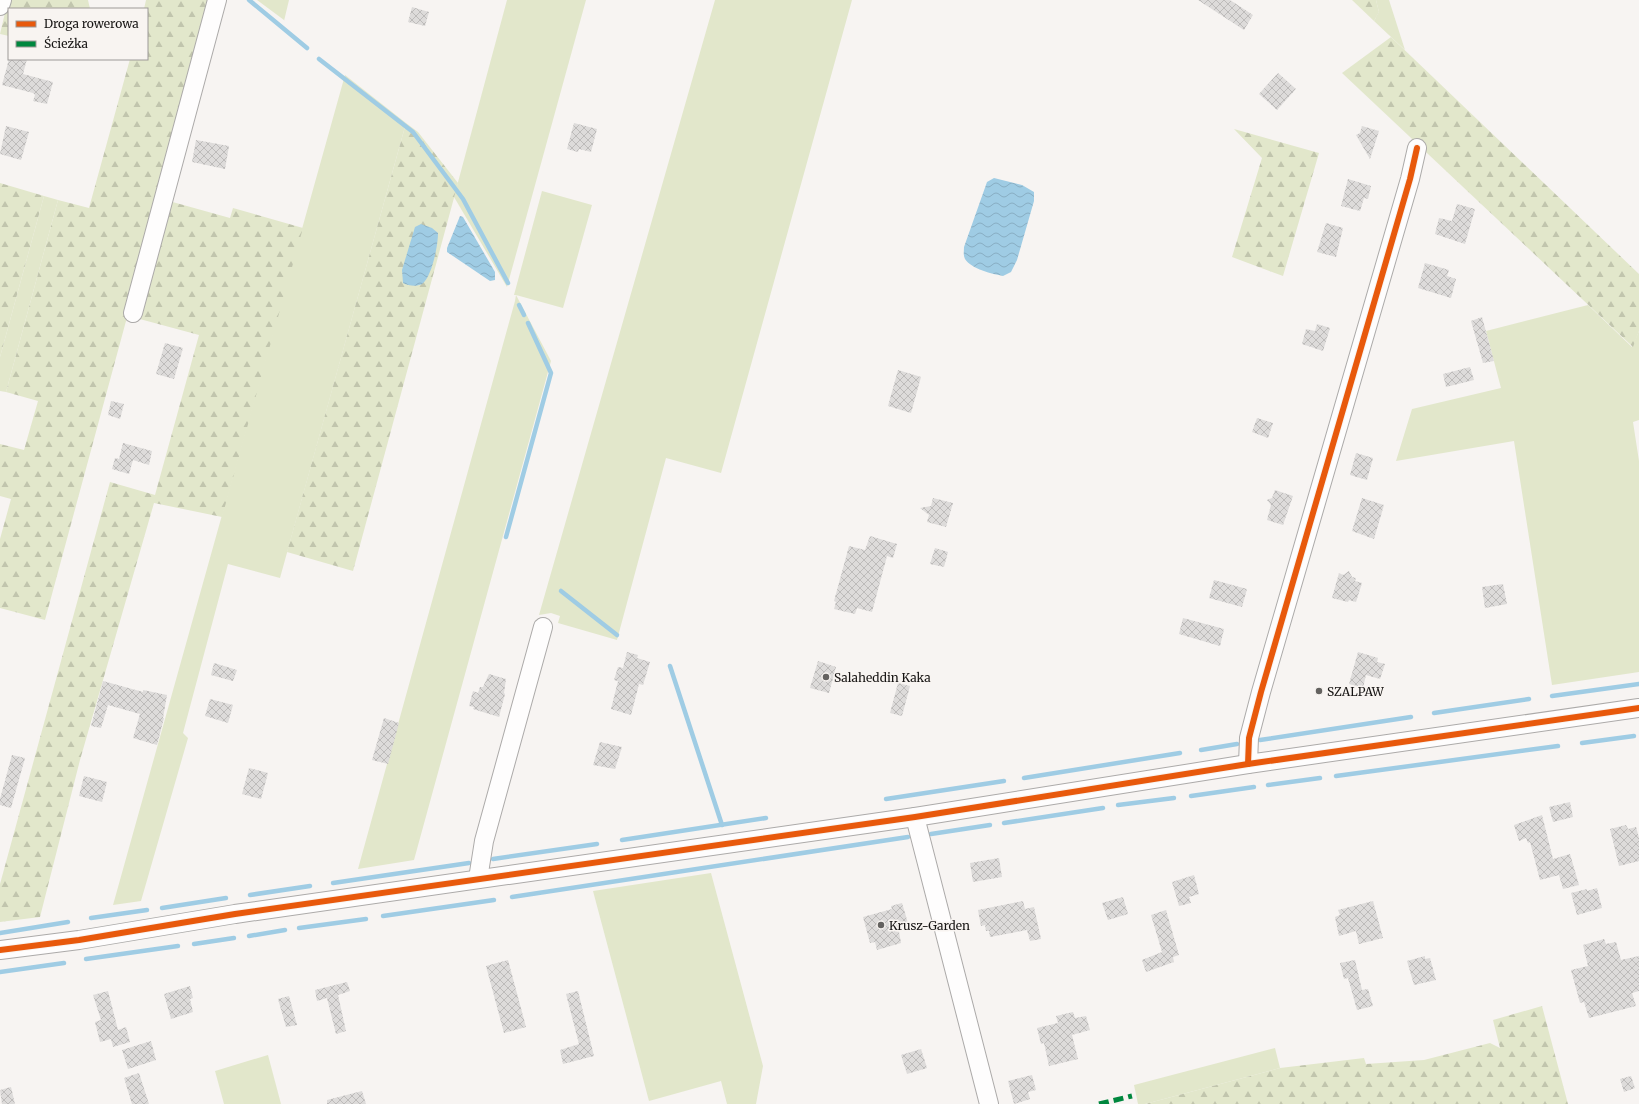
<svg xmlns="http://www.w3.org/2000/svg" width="1639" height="1104" viewBox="0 0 1639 1104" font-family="Merriweather,serif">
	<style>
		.grass { fill: #e2e7cb }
		.forest { fill: url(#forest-firs) }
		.water { fill: url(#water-waves) }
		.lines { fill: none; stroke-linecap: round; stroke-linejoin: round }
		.stream { stroke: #9fcce4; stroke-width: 4.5 }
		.building { fill: url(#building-cross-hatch) }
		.minor-casing { stroke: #acaaa9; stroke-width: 20 }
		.minor { stroke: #fefdfd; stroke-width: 18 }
		.quiet { stroke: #00873e; stroke-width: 5; stroke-dasharray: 10 5; stroke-linecap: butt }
		.cycleway-casing { stroke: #f8f4f1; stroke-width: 8 }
		.cycleway { stroke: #e8590c; stroke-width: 6 }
		.poi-dot { fill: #646260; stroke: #f8f4f1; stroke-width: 1.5 }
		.labels { text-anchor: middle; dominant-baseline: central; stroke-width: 3; stroke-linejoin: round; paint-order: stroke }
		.poi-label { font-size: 12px; fill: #151312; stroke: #f8f4f1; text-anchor: start }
	</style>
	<defs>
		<pattern id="forest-firs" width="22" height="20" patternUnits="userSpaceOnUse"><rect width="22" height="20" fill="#e2e7cb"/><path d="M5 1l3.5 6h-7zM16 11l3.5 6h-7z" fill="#c1c5ad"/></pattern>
		<pattern id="water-waves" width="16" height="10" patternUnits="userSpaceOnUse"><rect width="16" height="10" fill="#9fcce4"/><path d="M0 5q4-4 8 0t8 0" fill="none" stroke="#88aec3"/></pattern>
		<pattern id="building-cross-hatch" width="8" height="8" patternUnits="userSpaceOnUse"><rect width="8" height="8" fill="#dddbda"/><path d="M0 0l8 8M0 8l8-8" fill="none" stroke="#bdbbba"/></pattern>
	</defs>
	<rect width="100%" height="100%" fill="#f7f4f2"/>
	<g class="grass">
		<path d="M257 0H289L284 21V20Z"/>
		<path d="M507 0H586L507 287 454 197Z"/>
		<path d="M715 0H852L721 473 666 458 617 640 558 623 560 616 551 613 539 615Z"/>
		<path d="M1376 0H1389L1405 50 1374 21 1379 12Z"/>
		<path d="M345 75 406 123 280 578 228 564 183 733 188 738 141 901 113 905Z"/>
		<path d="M542 191 592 205 563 308 516 295 551 361 414 860 358 869 515 301 516 295H514Z"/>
		<path d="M44 196 58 200 6 392 0 391V357Z"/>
		<path d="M1588 305 1632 347 1639 331V420L1633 422 1639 461V672L1552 685 1514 441 1396 461 1412 409 1501 388 1486 331Z"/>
		<path d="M711 873 763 1066 756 1104H727L721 1081 649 1101 593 891Z"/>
		<path d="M1275 1048 1280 1068 1145 1104H1138L1134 1085Z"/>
		<path d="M268 1055 281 1104H224L215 1071Z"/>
	</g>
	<g class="forest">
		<path d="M8 0H88L90 9H9V36L0 34Z"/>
		<path d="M146 0H213L45 620 0 608V539L11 499 0 496V444L24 450 38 401 6 392 58 200 89 208 130 59H147V9H144Z"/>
		<path d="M1352 0H1376L1379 12 1374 21Z"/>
		<path d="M1391 37 1639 274V331L1633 347 1342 73Z"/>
		<path d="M406 123 418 132 458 183 353 571 287 552Z"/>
		<path d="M1234 129 1319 153 1283 276 1232 257 1262 158Z"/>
		<path d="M0 183 44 196 0 357Z"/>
		<path d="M169 201 230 218 233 208 303 228 222 517 154 503 80 760 40 917 0 922V884L110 482 155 495 199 335 136 318Z"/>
		<path d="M1542 1006 1568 1104H1145L1280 1068 1364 1058 1366 1064 1424 1060 1490 1043 1500 1048 1493 1020Z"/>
	</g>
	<g class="water">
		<path d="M994 178 1022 185 1034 192V201L1017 260 1011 272 1003 276C993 274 971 269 965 259 963 255 964 251 964 247L987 182Z"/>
		<path d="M460 216 463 217 495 272V280L490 281 447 252V248Z"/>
		<path d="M421 224 432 228 438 233C438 245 432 277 422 284 416 287 409 286 403 283L402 270 415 227Z"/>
	</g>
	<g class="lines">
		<g class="stream">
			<path d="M249 0 307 48"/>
			<path d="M319 59 413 132 463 199 508 283"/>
			<path d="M519 305 524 315"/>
			<path d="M506 537 551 373 528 323"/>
			<path d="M561 591 617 635"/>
			<path d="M670 666 722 825"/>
			<path d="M1552 696 1639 684"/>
			<path d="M1434 713 1529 699"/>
			<path d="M1260 740 1411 717"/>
			<path d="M1582 743 1634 736"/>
			<path d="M1201 750 1237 744"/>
			<path d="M1336 776 1558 746"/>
			<path d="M1024 778 1180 753"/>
			<path d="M1268 785 1320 778"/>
			<path d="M1191 796 1254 787"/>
			<path d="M886 799 1004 781"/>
			<path d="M1118 805 1174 798"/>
			<path d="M1004 823 1103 808"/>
			<path d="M931 834 990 825"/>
			<path d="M622 840 766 818"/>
			<path d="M493 859 597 844"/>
			<path d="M333 883 469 863"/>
			<path d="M250 895 310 886"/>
			<path d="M512 897 908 837"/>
			<path d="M162 908 226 898"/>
			<path d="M383 916 494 900"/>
			<path d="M91 918 147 910"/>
			<path d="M299 928 366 919"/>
			<path d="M0 933 68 922"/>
			<path d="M249 936 285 930"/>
			<path d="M194 944 234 938"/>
			<path d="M86 959 178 946"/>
			<path d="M0 972 64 963"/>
		</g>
	</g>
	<g class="building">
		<path d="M1198 0H1230L1253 15 1244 30Z"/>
		<path d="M412 7 429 12 425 26 408 22Z"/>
		<path d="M9 59H27L23 74 53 82 47 104 33 101 35 95 33 93 2 85Z"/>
		<path d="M1278 73 1296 89 1277 110 1259 94Z"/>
		<path d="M574 123 597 129 591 152 579 149 578 152 567 149Z"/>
		<path d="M6 126 29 132 21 160 0 154Z"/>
		<path d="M1362 126 1379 131 1370 159 1356 135 1360 133Z"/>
		<path d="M196 140 229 146 225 169 192 162Z"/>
		<path d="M1348 179 1371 186 1368 199 1364 198 1360 211 1341 206Z"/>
		<path d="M1457 204 1475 209 1465 244 1435 234 1439 218 1452 221Z"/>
		<path d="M1326 223 1343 228 1336 257 1317 252Z"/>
		<path d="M1425 263 1449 270 1447 276 1456 279 1451 298 1418 288Z"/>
		<path d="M1482 317 1494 361 1483 363 1471 321Z"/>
		<path d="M1317 324 1330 328 1323 351 1302 344 1306 329 1315 331Z"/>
		<path d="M165 343 183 348 174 379 156 374Z"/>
		<path d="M1470 367 1474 380 1446 387 1443 374Z"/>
		<path d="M898 370 921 377 911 413 888 406Z"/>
		<path d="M111 401 124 404 120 419 108 415Z"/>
		<path d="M1257 418 1273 423 1268 438 1252 432Z"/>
		<path d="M123 443 152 451 149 465 133 460 129 474 112 469 115 458 119 459Z"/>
		<path d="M1356 453 1373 458 1367 480 1350 475Z"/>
		<path d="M1275 490 1293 496 1283 525 1267 520 1271 505 1267 500 1272 498Z"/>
		<path d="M933 498 953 503 946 527 927 522 929 515 920 508 931 506Z"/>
		<path d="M1362 498 1384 505 1374 539 1352 531Z"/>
		<path d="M870 536 897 544 893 558 887 556 872 612 857 608 855 614 834 609 836 602 834 601 849 546 865 550Z"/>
		<path d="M935 548 948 552 944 567 930 564Z"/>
		<path d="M1349 571 1352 577 1356 578 1355 581 1362 583 1356 602 1349 600 1348 602 1332 598 1339 573 1343 575Z"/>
		<path d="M1214 580 1247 589 1242 607 1209 598Z"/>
		<path d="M1503 584 1507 604 1485 608 1482 587Z"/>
		<path d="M1183 618 1224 629 1220 646 1179 634Z"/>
		<path d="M627 652 638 655 637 658 650 662 643 685 639 684 631 715 611 709 618 681 614 680 618 667 623 668Z"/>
		<path d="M1358 652 1378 658 1377 662 1385 664 1380 679 1366 675 1363 688 1349 684Z"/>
		<path d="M818 661 836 667 829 693 810 688Z"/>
		<path d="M214 663 237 670 233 681 211 675Z"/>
		<path d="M489 674 506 679 504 693 505 694 499 717 473 709 474 707 469 706 473 691 478 693 480 687H483Z"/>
		<path d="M103 681 143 692V690L167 695 163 718H164L157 745 133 738 140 714 108 705 101 728 91 726Z"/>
		<path d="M898 683 910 686 902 716 890 713Z"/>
		<path d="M210 699 233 705 228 723 205 716Z"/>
		<path d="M384 718 399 723 388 764 372 760Z"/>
		<path d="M600 742 622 747 615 769 593 765Z"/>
		<path d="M12 755 25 758 11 808 0 805V799Z"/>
		<path d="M249 768 268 773 261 799 242 794Z"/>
		<path d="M84 776 107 782 102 802 79 796Z"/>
		<path d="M1570 802 1573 817 1553 822 1549 807Z"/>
		<path d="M1542 815 1553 859 1570 854 1579 885 1563 889 1559 875 1540 880 1530 842 1528 843 1526 838 1519 841 1514 825Z"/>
		<path d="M1626 825 1628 829 1636 827 1639 838V861L1619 866 1610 829Z"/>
		<path d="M999 858 1002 877 973 882 970 863Z"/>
		<path d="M1194 875 1199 894 1189 897 1191 903 1179 906 1172 882Z"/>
		<path d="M1597 888 1602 908 1577 915 1571 893 1587 889V891Z"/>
		<path d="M1123 897 1128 914 1108 920 1102 903Z"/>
		<path d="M1023 901 1025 909 1034 907 1041 939 1030 941 1027 930 990 937 989 931H986L985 925 981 926 978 910Z"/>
		<path d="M1373 901 1383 938 1359 944 1356 931 1339 936 1335 917 1340 915 1338 910Z"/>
		<path d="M902 903 908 923 898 926 901 943 877 950 875 942 870 943 863 917 892 909 891 906Z"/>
		<path d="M1166 910 1179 955 1173 957 1174 962 1146 972 1142 960 1162 952 1151 915Z"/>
		<path d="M1604 939 1606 944 1616 942 1621 960 1639 956V991L1632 993 1636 1006 1589 1018 1584 1002 1580 1003 1571 970 1588 966 1583 945Z"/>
		<path d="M1425 956V959L1430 958 1436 980 1414 985 1407 961Z"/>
		<path d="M508 960 526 1027 504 1033 486 966Z"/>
		<path d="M1355 960 1362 990 1368 989 1373 1006 1357 1010 1348 978 1344 979 1340 963Z"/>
		<path d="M347 982 350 991 338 995 346 1031 336 1034 327 998 317 1001 315 990Z"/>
		<path d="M190 986 193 998 190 999 193 1012 171 1019 164 994Z"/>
		<path d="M108 991 118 1030 126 1027 130 1042 113 1047 111 1039 100 1042 95 1022 101 1020 93 995Z"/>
		<path d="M578 991 594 1056 563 1064 560 1050 579 1044 566 994Z"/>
		<path d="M289 996 297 1025 286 1027 278 999Z"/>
		<path d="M1073 1012 1075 1018 1086 1016 1090 1030 1072 1035 1078 1059 1049 1066 1044 1043 1041 1044 1037 1028 1058 1023 1056 1016Z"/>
		<path d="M151 1041 156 1060 128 1069 122 1050Z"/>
		<path d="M921 1049 927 1068 907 1074 901 1055Z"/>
		<path d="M139 1073 149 1104H132L124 1078Z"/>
		<path d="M1032 1075 1036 1090 1028 1092 1030 1099 1014 1104 1008 1081Z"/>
		<path d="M1631 1076 1635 1088 1624 1092 1620 1079Z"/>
		<path d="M11 1087 15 1104H2L0 1090Z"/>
		<path d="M362 1091 366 1104H327V1100Z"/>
	</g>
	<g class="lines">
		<defs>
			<g id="minor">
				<path d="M0 6 2 0"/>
				<path d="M133 313 217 0"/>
				<path d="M1248 764 1249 738 1261 692 1410 179 1417 148"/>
				<path d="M915 817 989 1104"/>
				<path d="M478 879 484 841 543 627"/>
				<path d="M0 950 79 940 235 914 915 817 1248 764 1639 708"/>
			</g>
		</defs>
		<use href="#minor" class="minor-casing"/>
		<use href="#minor" class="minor"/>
		<path class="quiet" d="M1099 1104 1132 1096"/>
		<defs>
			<g id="cycleway">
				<path d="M1248 764 1249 738 1261 692 1410 179 1417 148"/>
				<path d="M0 950 79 940 235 914 915 817 1248 764 1639 708"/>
			</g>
		</defs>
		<use href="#cycleway" class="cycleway-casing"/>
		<use href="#cycleway" class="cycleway"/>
	</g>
	<g class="poi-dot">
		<circle cx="826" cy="677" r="4"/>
		<circle cx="1319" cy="691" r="4"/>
		<circle cx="881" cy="925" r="4"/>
	</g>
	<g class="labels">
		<g class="poi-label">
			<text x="834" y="677">Salaheddin Kaka</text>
			<text x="1327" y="691">SZALPAW</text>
			<text x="889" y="925">Krusz-Garden</text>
		</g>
	</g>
	<rect x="8" y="8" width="140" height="52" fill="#f8f4f1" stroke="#9d9a98"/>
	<rect x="16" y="21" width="20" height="6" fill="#e8590c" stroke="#9d9a98"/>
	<text x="44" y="28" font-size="12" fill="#151312">Droga rowerowa</text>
	<rect x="16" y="41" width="20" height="6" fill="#00873e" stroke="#9d9a98"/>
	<text x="44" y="48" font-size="12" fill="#151312">Ścieżka</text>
</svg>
